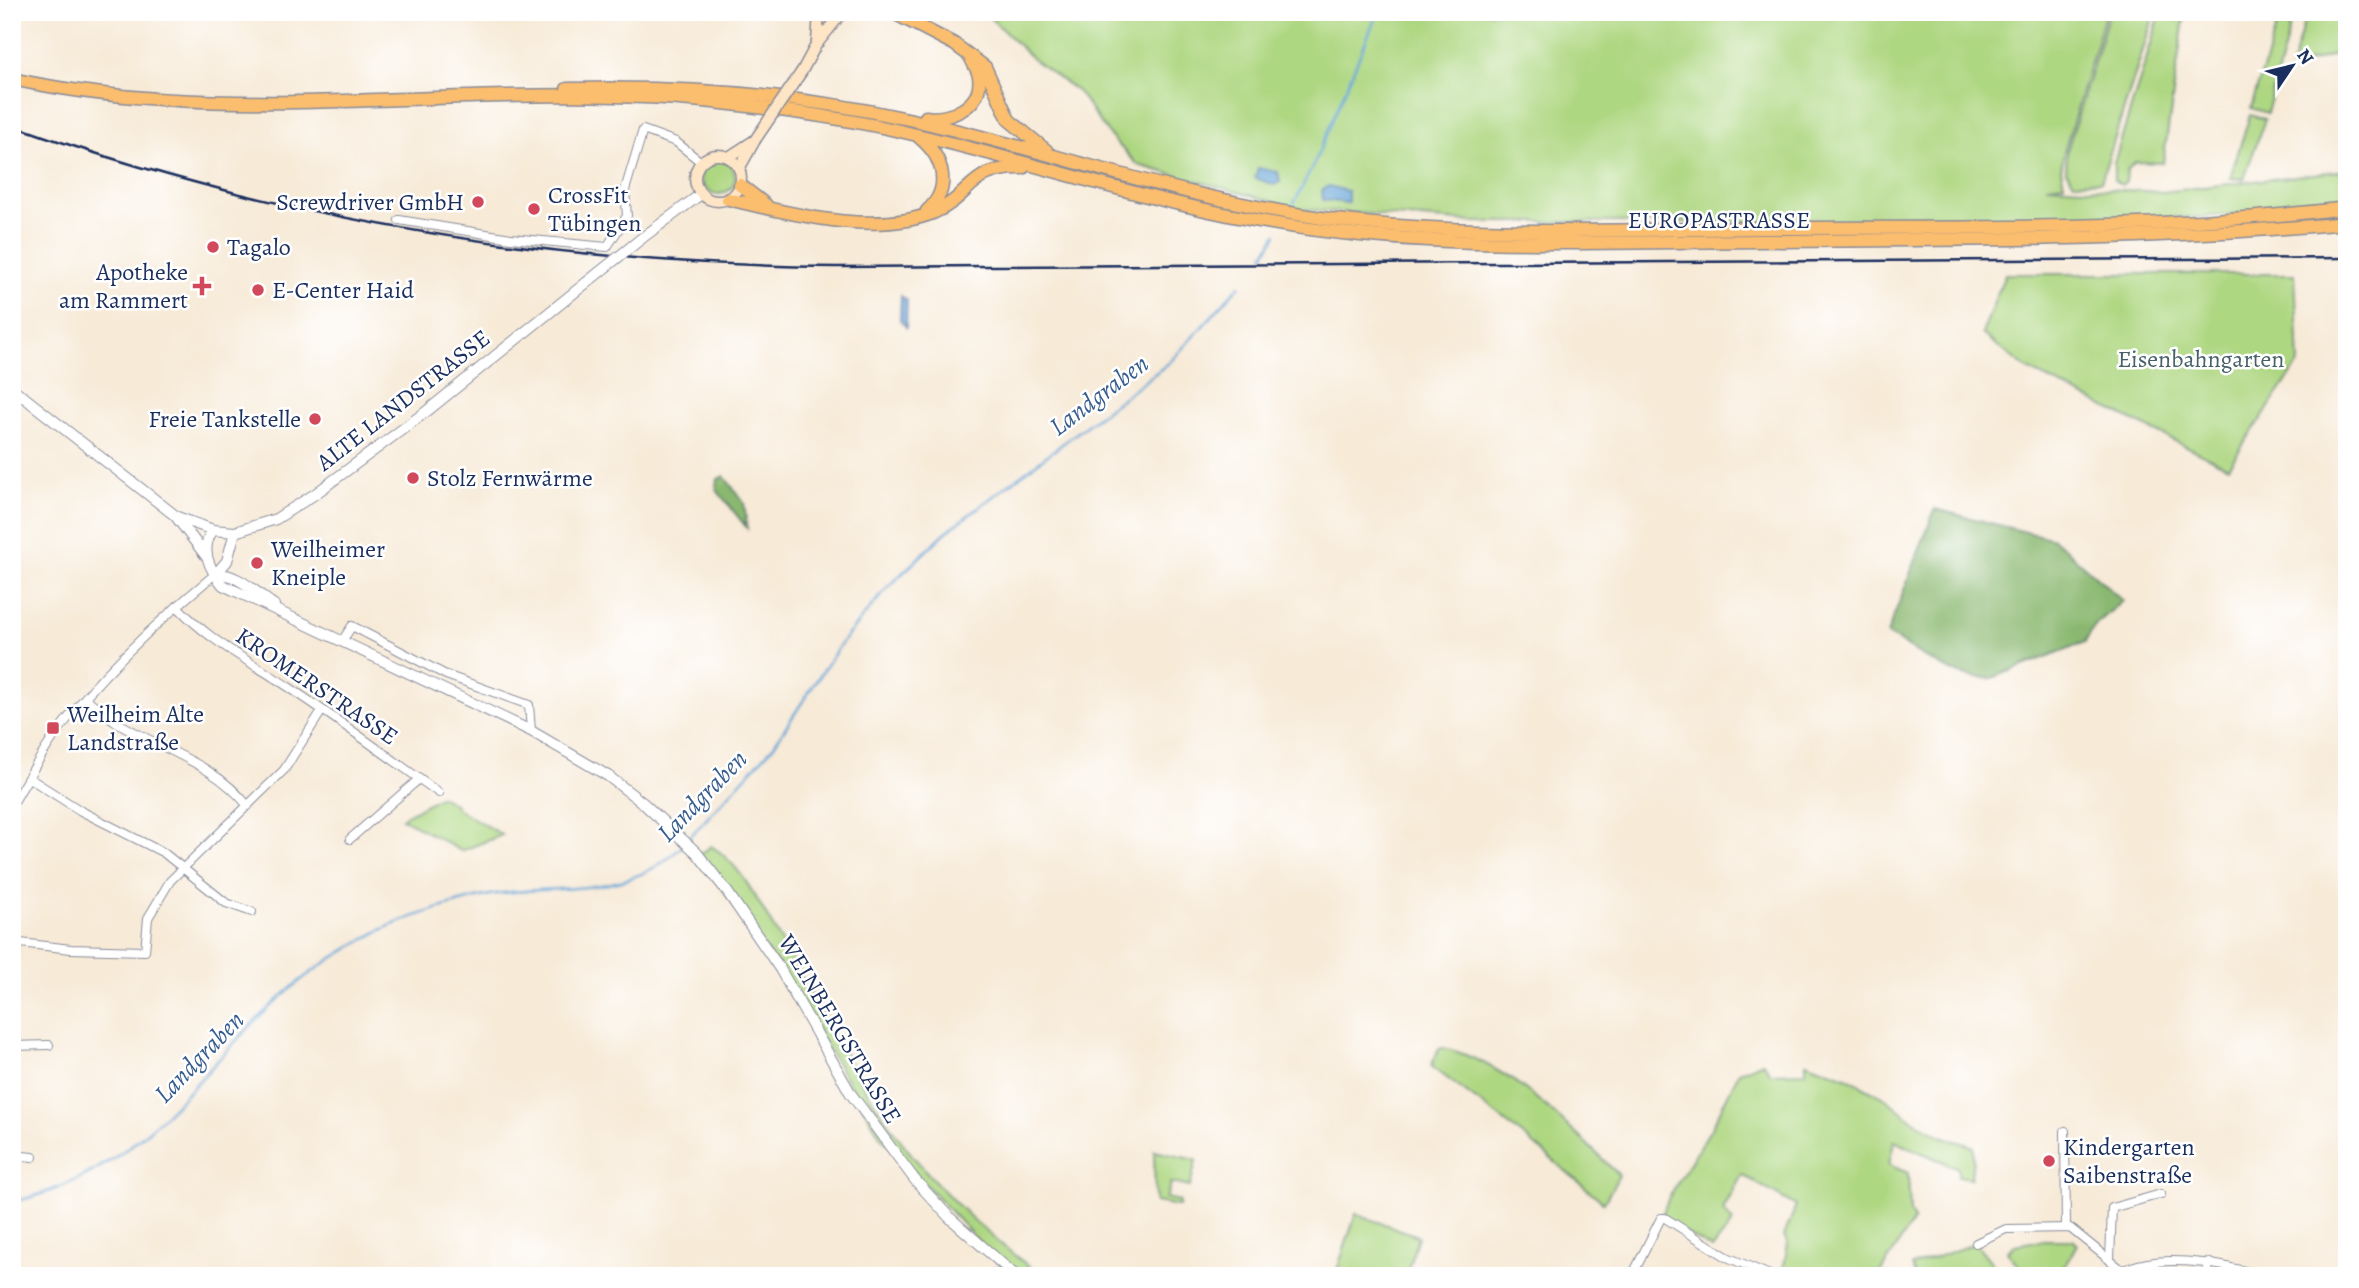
<svg xmlns="http://www.w3.org/2000/svg" width="2359" height="1288" viewBox="0 0 2359 1288" font-family="Alegreya,serif">
	<style>
		.green { fill: #aed781; stroke: #648370; stroke-width: 2 }
		.forest { fill: #8ab86f; stroke: #527466; stroke-width: 2 }
		.water { fill: #62a3d5; stroke: #3e699a; stroke-width: 2 }
		.lines { fill: none; stroke-linecap: round; stroke-linejoin: round }
		.stream { stroke: #62a3d5; stroke-width: 2.5 }
		.minor-casing { stroke: #898c9a; stroke-width: 10 }
		.tertiary-casing { stroke: #898c9a; stroke-width: 12 }
		.secondary-casing { stroke: #898c9a; stroke-width: 13 }
		.primary-casing { stroke: #898c9a; stroke-width: 15 }
		.minor { stroke: #fff; stroke-width: 8 }
		.tertiary { stroke: #fff; stroke-width: 10 }
		.secondary { stroke: #fde5c5; stroke-width: 10 }
		.primary { stroke: #fbbd6e; stroke-width: 12 }
		.rail { stroke: #1b2f5e; stroke-width: 2.5 }
		.tertiary-bridge-casing { stroke: #898c9a; stroke-width: 12; stroke-linecap: butt }
		.secondary-bridge-casing { stroke: #898c9a; stroke-width: 13; stroke-linecap: butt }
		.tertiary-bridge { stroke: #fff; stroke-width: 10 }
		.secondary-bridge { stroke: #fde5c5; stroke-width: 10 }
		.poi-dot { fill: #d1495b; stroke: #fff; stroke-width: 2.5 }
		.labels { text-anchor: middle; dominant-baseline: central; stroke-width: 5; stroke-linejoin: round; paint-order: stroke }
		.poi-label { font-size: 24px; fill: #1b2f5e; stroke: #fff; text-anchor: start }
		.street-label { font-size: 24px; fill: #1b2f5e; stroke: #fff }
		.park-label { font-size: 24px; fill: #476168; stroke: #fff }
		.water-label { font-size: 26px; font-style: italic; fill: #375d8e; stroke: #fff }
	</style>
	<rect width="100%" height="100%" fill="#fff"/>
	<filter id="ink" filterUnits="userSpaceOnUse"><feTurbulence type="fractalNoise" baseFrequency=".0143" numOctaves="2"/><feDisplacementMap in="SourceGraphic" scale="14" xChannelSelector="R" yChannelSelector="G"/><feConvolveMatrix kernelMatrix="1 2 1 2 8 2 1 2 1" color-interpolation-filters="sRGB"/></filter>
	<filter id="wash" filterUnits="userSpaceOnUse"><feTurbulence type="fractalNoise" baseFrequency=".00686" numOctaves="4" result="noise"/><feDisplacementMap in="SourceGraphic" scale="28" xChannelSelector="R" yChannelSelector="G"/><feGaussianBlur stdDeviation="1.57" result="paint"/><feColorMatrix in="noise" values="0 0 0 0 0 0 0 0 0 0 0 0 0 0 0 0 0 1.4 0 .05"/><feComposite in="paint" operator="in"/></filter>
	<g filter="url(#wash)">
		<rect width="100%" height="100%" fill="#f7ead7"/>
		<g class="green">
			<path d="M984 12H2106L2065 149 2061 169 2064 184 2046 186 2162 192 2347 170V204L2201 217 1855 222H1474L1300 209 1138 165 1111 137 1078 92 1034 60Z"/>
			<path d="M2109 12H2155L2101 181 2074 182 2066 171 2067 151Z"/>
			<path d="M2161 12H2185L2163 163 2135 162 2127 170 2126 181 2122 185 2114 180V163Z"/>
			<path d="M2281 12H2294L2267 113 2251 108Z"/>
			<path d="M2307 12H2347V51L2291 67Z"/>
			<path d="M2250 115 2265 119 2244 179 2230 178Z"/>
			<circle cx="718" cy="177" r="17"/>
			<path d="M2005 274H2295L2299 363 2228 467 2027 369 1982 334Z"/>
			<path d="M441 796 456 805V808L502 835 461 851 402 818Z"/>
			<path d="M711 846C740 863 758 902 775 930 810 989 841 1051 879 1110 920 1173 981 1232 1042 1276H1011L881 1137 780 969 699 856Z"/>
			<path d="M1443 1048C1513 1064 1569 1128 1619 1175L1604 1203 1524 1136 1431 1066 1439 1049Z"/>
			<path d="M1763 1062 1770 1073 1806 1072V1062L1846 1077 1885 1098 1911 1119 1941 1136 1974 1147 1971 1178 1958 1176V1168L1894 1141 1889 1165 1908 1173 1910 1212 1914 1220 1878 1276H1782L1788 1244 1784 1236 1796 1206 1742 1175 1723 1210 1733 1222 1712 1249 1661 1218 1669 1197 1712 1127 1739 1072Z"/>
			<path d="M1154 1151 1196 1160 1190 1187 1171 1183 1166 1198 1180 1201 1179 1206 1155 1202Z"/>
			<path d="M1356 1214 1418 1236 1406 1276H1335Z"/>
			<path d="M2043 1240H2073L2077 1244C2061 1274 2060 1276 2026 1276L2007 1251 2015 1245Z"/>
			<path d="M1976 1243 2002 1276H1915L1912 1266Z"/>
		</g>
		<g class="forest">
			<path d="M724 476 744 503 747 528 716 489 718 479Z"/>
			<path d="M1935 509 2054 539 2123 601 2096 624 2085 642 1992 678C1955 682 1919 652 1887 634Z"/>
		</g>
		<g class="water">
			<path d="M1258 168 1278 172 1280 182 1274 185 1255 178Z"/>
			<path d="M1328 186 1348 191V203L1323 200 1322 190Z"/>
			<path d="M901 296 907 300 906 327 900 320Z"/>
			<path d="M2347 1164V1276H2345L2341 1236Z"/>
		</g>
		<g class="lines">
			<g class="stream">
				<path d="M1293 205 1314 164 1378 12"/>
				<path d="M1264 255 1277 234"/>
				<path d="M687 840 772 748 842 642 888 587 945 533 1170 362 1240 285"/>
				<path d="M12 1202C146 1173 193 1072 289 990 315 967 347 949 377 932 406 917 471 897 503 893 567 885 633 897 683 845"/>
			</g>
		</g>
	</g>
	<g filter="url(#ink)">
		<g class="lines">
			<defs>
				<g id="minor">
					<path d="M399 220 511 238 607 247 627 216 625 190 643 130 676 142 701 162"/>
					<path d="M177 606C210 642 250 661 290 688 340 721 390 758 439 793"/>
					<path d="M342 641 352 626 446 675 529 705 531 731"/>
					<path d="M85 698C95 705 105 714 115 721 160 749 214 763 248 806"/>
					<path d="M29 778 81 811 164 853 226 903 252 912"/>
					<path d="M12 805C27 780 41 754 58 731 101 673 158 621 214 575"/>
					<path d="M350 839 419 779"/>
					<path d="M12 942 71 949 145 951 148 918 170 881 284 770 321 712"/>
					<path d="M12 1046 49 1045"/>
					<path d="M2065 1131 2066 1227"/>
					<path d="M12 1155 33 1157"/>
					<path d="M1976 1243 2006 1229 2070 1228 2122 1270"/>
					<path d="M2110 1259 2112 1208 2161 1194"/>
					<path d="M1632 1276 1661 1218H1665L1727 1257 1772 1276"/>
					<path d="M2114 1276C2149 1250 2223 1263 2261 1276"/>
					<path d="M2205 1276 2210 1263"/>
				</g>
				<g id="tertiary">
					<path d="M642 238 701 194"/>
					<path d="M12 388 177 517 213 530 235 532 276 519 315 494 427 411 586 283"/>
					<path d="M177 518 206 556"/>
					<path d="M213 530C199 549 210 570 223 585L531 731 608 776 643 803 697 853 726 890 780 969 851 1094 915 1180 949 1217 1016 1276"/>
					<path d="M214 575C233 569 259 595 274 605"/>
					<path d="M215 575 227 561 235 532"/>
				</g>
				<g id="secondary">
					<path d="M817 42 819 12"/>
					<path d="M802 71 816 45 841 14"/>
					<circle cx="718" cy="178" r="23"/>
					<path d="M729 157 755 140"/>
					<path d="M739 169 755 140"/>
				</g>
				<g id="primary">
					<path d="M892 12 954 44 985 67 1009 120 1047 151"/>
					<path d="M12 79C250 131 491 75 731 104 793 111 857 120 917 135 1044 165 1167 208 1296 227 1448 250 1603 242 1756 241 1954 240 2150 241 2347 223"/>
					<path d="M567 89C681 86 796 94 908 119 1049 150 1185 200 1329 219 1474 238 1624 229 1770 228 1963 227 2155 231 2347 208"/>
					<path d="M926 117C949 121 984 106 979 76 978 70 972 62 970 56"/>
					<path d="M920 138C944 158 952 189 927 211"/>
					<path d="M740 185 766 205"/>
					<path d="M728 199C788 213 875 237 935 212 973 195 969 167 1023 168"/>
				</g>
			</defs>
			<use href="#minor" class="minor-casing"/>
			<use href="#tertiary" class="tertiary-casing"/>
			<use href="#secondary" class="secondary-casing"/>
			<use href="#primary" class="primary-casing"/>
			<use href="#minor" class="minor"/>
			<use href="#tertiary" class="tertiary"/>
			<use href="#secondary" class="secondary"/>
			<use href="#primary" class="primary"/>
			<path class="rail" d="M12 125C279 221 554 265 837 267L2347 258"/>
			<defs>
				<path id="tertiary-bridge" d="M586 283 642 238"/>
				<path id="secondary-bridge" d="M755 140 802 71"/>
			</defs>
			<use href="#tertiary-bridge" class="tertiary-bridge-casing"/>
			<use href="#secondary-bridge" class="secondary-bridge-casing"/>
			<use href="#tertiary-bridge" class="tertiary-bridge"/>
			<use href="#secondary-bridge" class="secondary-bridge"/>
		</g>
	</g>
	<g class="poi-dot">
		<circle cx="478" cy="202" r="7"/>
		<circle cx="534" cy="209" r="7"/>
		<circle cx="213" cy="247" r="7"/>
		<path d="M198.5 275.5h7v7h7v7h-7v7h-7v-7h-7v-7h7z"/>
		<circle cx="258" cy="290" r="7"/>
		<circle cx="315" cy="419" r="7"/>
		<circle cx="413" cy="478" r="7"/>
		<circle cx="257" cy="563" r="7"/>
		<rect x="46" y="721" width="14" height="14" rx="3.5"/>
		<circle cx="2049" cy="1161" r="7"/>
	</g>
	<g class="labels">
		<g class="poi-label">
			<text x="548" y="195">CrossFit<tspan x="548" dy="28">Tübingen</tspan></text>
			<text x="464" y="202" text-anchor="end">Screwdriver GmbH</text>
			<text x="227" y="247">Tagalo</text>
			<text x="188" y="272" text-anchor="end">Apotheke<tspan x="188" dy="28">am Rammert</tspan></text>
			<text x="272" y="290">E-Center Haid</text>
			<text x="301" y="419" text-anchor="end">Freie Tankstelle</text>
			<text x="427" y="478">Stolz Fernwärme</text>
			<text x="271" y="549">Weilheimer<tspan x="271" dy="28">Kneiple</tspan></text>
			<text x="67" y="714">Weilheim Alte<tspan x="67" dy="28">Landstraße</tspan></text>
			<text x="2063" y="1147">Kindergarten<tspan x="2063" dy="28">Saibenstraße</tspan></text>
		</g>
		<g class="street-label">
			<text x="1719" y="220">EUROPASTRASSE</text>
			<text transform="translate(403 400) rotate(-38)">ALTE LANDSTRASSE</text>
			<text transform="translate(317 686) rotate(34)">KROMERSTRASSE</text>
			<text transform="translate(840 1029) rotate(59)">WEINBERGSTRASSE</text>
		</g>
		<g class="park-label">
			<text x="2201" y="359">Eisenbahngarten</text>
		</g>
		<g class="water-label">
			<text transform="translate(1099 395) rotate(-37)">Landgraben</text>
			<text transform="translate(702 796) rotate(-46)">Landgraben</text>
			<text transform="translate(199 1057) rotate(-46)">Landgraben</text>
		</g>
	</g>
	<rect width="2359" height="1288" fill="none" stroke="#fff" stroke-width="42"/>
	<g transform="translate(2292 66) rotate(55)" stroke="#ffffff" stroke-width="5" paint-order="stroke">
	<path d="M0-5L12 26L0 18L-12 26Z" fill="#1b2f5e"/>
	<text y="-10" font-size="19" font-weight="bold" text-anchor="middle" fill="#1b2f5e">N</text>
	</g>
</svg>
